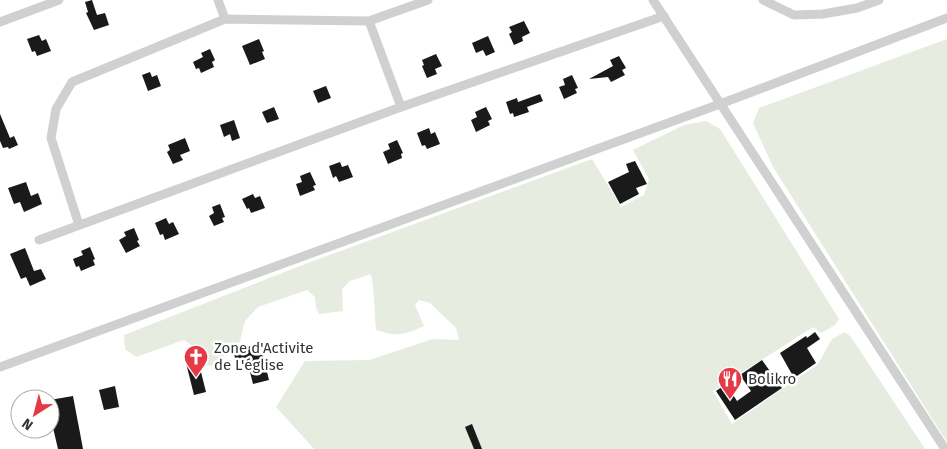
<svg xmlns="http://www.w3.org/2000/svg" width="947" height="449" viewBox="0 0 947 449" font-family="'Fira Sans',sans-serif">
	<style>
		.green { fill: #e6ecdf }
		.building { fill: #1a1a1a }
		.lines { fill: none; stroke-linecap: round; stroke-linejoin: round }
		.minor { stroke: #d0d0d0; stroke-width: 9 }
		.labels { text-anchor: middle; dominant-baseline: central; stroke-width: 5; stroke-linejoin: round; paint-order: stroke }
		.poi-label { font-size: 15px; fill: #333; stroke: #fff; text-anchor: start }
	</style>
	<rect width="100%" height="100%" fill="#fff"/>
	<g class="green">
		<path d="M947 39V442L773 167 753 123 759 108Z"/>
		<path d="M706 121 720 129 839 319 835 325 821 333 813 327 713 391 732 424 818 364 832 339 845 332 851 337 925 449H314L276 407 305 361 369 360 433 339 459 340 456 328 430 303 419 300 415 305 424 326C404 335 397 337 376 330 374 311 375 293 371 274L350 281 342 289 343 311 319 314 316 308 315 297 307 290 258 307 245 321 240 341 212 366 207 365 192 346 184 340 136 357 125 349 124 335 305 264 592 159 621 207 644 195 649 179 633 150 684 125Z"/>
	</g>
	<g class="building">
		<path d="M92 0 97 15 105 13 109 25 94 30 86 13 88 12 85 2Z"/>
		<path d="M524 21 530 33 522 37 523 41 514 45 509 34 512 32 509 27Z"/>
		<path d="M39 35 42 41 46 39 51 51 37 56 35 51 32 52 27 39Z"/>
		<path d="M488 36 495 52 486 56 483 50 476 53 472 43Z"/>
		<path d="M259 39 264 51 262 52 265 59 250 65 242 46Z"/>
		<path d="M210 49 215 60 212 62 214 67 201 73 199 68 196 69 193 62 203 57 201 53Z"/>
		<path d="M436 54 442 66 435 69 437 74 427 78 422 66 424 65 422 60Z"/>
		<path d="M619 56 626 68 622 70 625 75 611 82 608 77 589 79 613 66 610 60Z"/>
		<path d="M150 72 152 77 157 75 161 86 148 91 142 75Z"/>
		<path d="M572 75 578 88 575 89 577 93 564 99 559 87 565 85 563 79Z"/>
		<path d="M326 86 331 98 318 103 313 91Z"/>
		<path d="M540 94 543 101 527 107 529 112 514 117 513 113 510 114 506 102 517 98 518 102Z"/>
		<path d="M274 107 279 119 267 123 262 112Z"/>
		<path d="M486 107 492 119 488 121 490 125 476 132 471 120 477 117 475 112Z"/>
		<path d="M0 114 10 138 14 136 18 145 9 149 8 147 3 148 0 141Z"/>
		<path d="M234 120 240 138 232 141 230 134 224 137 220 125Z"/>
		<path d="M429 128 431 134 435 132 440 144 427 149 425 145 422 146 417 133Z"/>
		<path d="M185 138 190 151 180 155 183 160 173 164 167 152 170 150 168 145Z"/>
		<path d="M397 140 403 153 401 154 402 158 388 164 383 152 390 149 388 144Z"/>
		<path d="M635 161 647 184 636 188 639 194 620 204 608 182 629 172 626 164Z"/>
		<path d="M340 162 342 167 348 165 353 177 339 182 336 176 333 178 329 166Z"/>
		<path d="M310 172 316 185 313 186 315 190 300 196 296 184 302 182 300 176Z"/>
		<path d="M26 182 31 196 38 193 42 204 24 212 20 202 14 204 8 188Z"/>
		<path d="M253 194 255 198 260 196 265 208 251 213 249 208 247 209 242 199Z"/>
		<path d="M220 204 225 217 222 218 224 222 214 226 209 216 214 213 212 207Z"/>
		<path d="M166 218 169 224 173 222 179 234 165 240 163 234 160 235 155 223Z"/>
		<path d="M134 228 139 240 137 241 140 246 126 253 119 240 126 236 124 232Z"/>
		<path d="M90 247 95 259 93 260 95 265 81 271 79 266 76 267 73 259 83 255 81 251Z"/>
		<path d="M25 248 34 271 41 269 46 279 30 286 26 277 21 279 10 254Z"/>
		<path d="M815 332 820 339 807 348 816 363 794 378 780 353 806 336 807 338Z"/>
		<path d="M260 344 269 380 253 384 247 360 236 362 233 350Z"/>
		<path d="M198 360 206 392 194 395 186 363Z"/>
		<path d="M762 360 782 388 735 420 716 391 726 384 737 401 751 391 740 375Z"/>
		<path d="M115 386 119 407 104 410 99 390Z"/>
		<path d="M73 396 83 449H58L50 415V400Z"/>
		<path d="M472 424 482 449H474L465 427Z"/>
	</g>
	<g class="lines">
		<g class="minor">
			<path d="M218 0 225 19"/>
			<path d="M653 0 945 449"/>
			<path d="M763 0 794 15 823 14 857 8 879 0"/>
			<path d="M369 21 401 107"/>
			<path d="M0 22 59 0"/>
			<path d="M79 225 51 138 56 109 72 82 225 19 369 21 428 0"/>
			<path d="M39 240 401 107 664 16"/>
			<path d="M0 367 720 104 947 18"/>
		</g>
	</g>
	<defs>
		<symbol id="church-pin" viewBox="-11 -11 22 30"><path d="M0 17L-7.5 6A9.5 9.5 0 1 1 7.5 6Z" fill="#e63946" stroke="#fff"/><path d="M-1.2-6h2.4v3.5h3.3v2.4h-3.3V6h-2.4V-.1h-3.3v-2.4h3.3Z" fill="#fff"/></symbol>
		<symbol id="restaurant-pin" viewBox="-11 -11 22 30"><path d="M0 17L-7.5 6A9.5 9.5 0 1 1 7.5 6Z" fill="#e63946" stroke="#fff"/><path d="M-5-6h1v4h1v-4h1v4h1v-4h1v5L-1.5 .5V6h-2V.5L-5-1ZM5-6V6H3V1.5H1.5Q1.5-4 5-6Z" fill="#fff"/></symbol>
	</defs>
	<g fill-rule="evenodd">
		<use href="#church-pin" x="182" y="343" width="28" height="38"/>
		<use href="#restaurant-pin" x="716" y="365" width="28" height="38"/>
	</g>
	<g class="labels">
		<g class="poi-label">
			<text x="214" y="348">Zone d'Activite<tspan x="214" dy="17">de L'église</tspan></text>
			<text x="748" y="379">Bolikro</text>
		</g>
	</g>
	<g transform="translate(35 414) rotate(216)"><circle r="24" fill="#ffffff" stroke="#adadad"/>
	<path d="M0-4L9 19L0 12L-9 19Z" fill="#e63946"/>
	<text y="-8" font-size="14" font-weight="bold" text-anchor="middle" fill="#333333">N</text>
	</g>
</svg>
